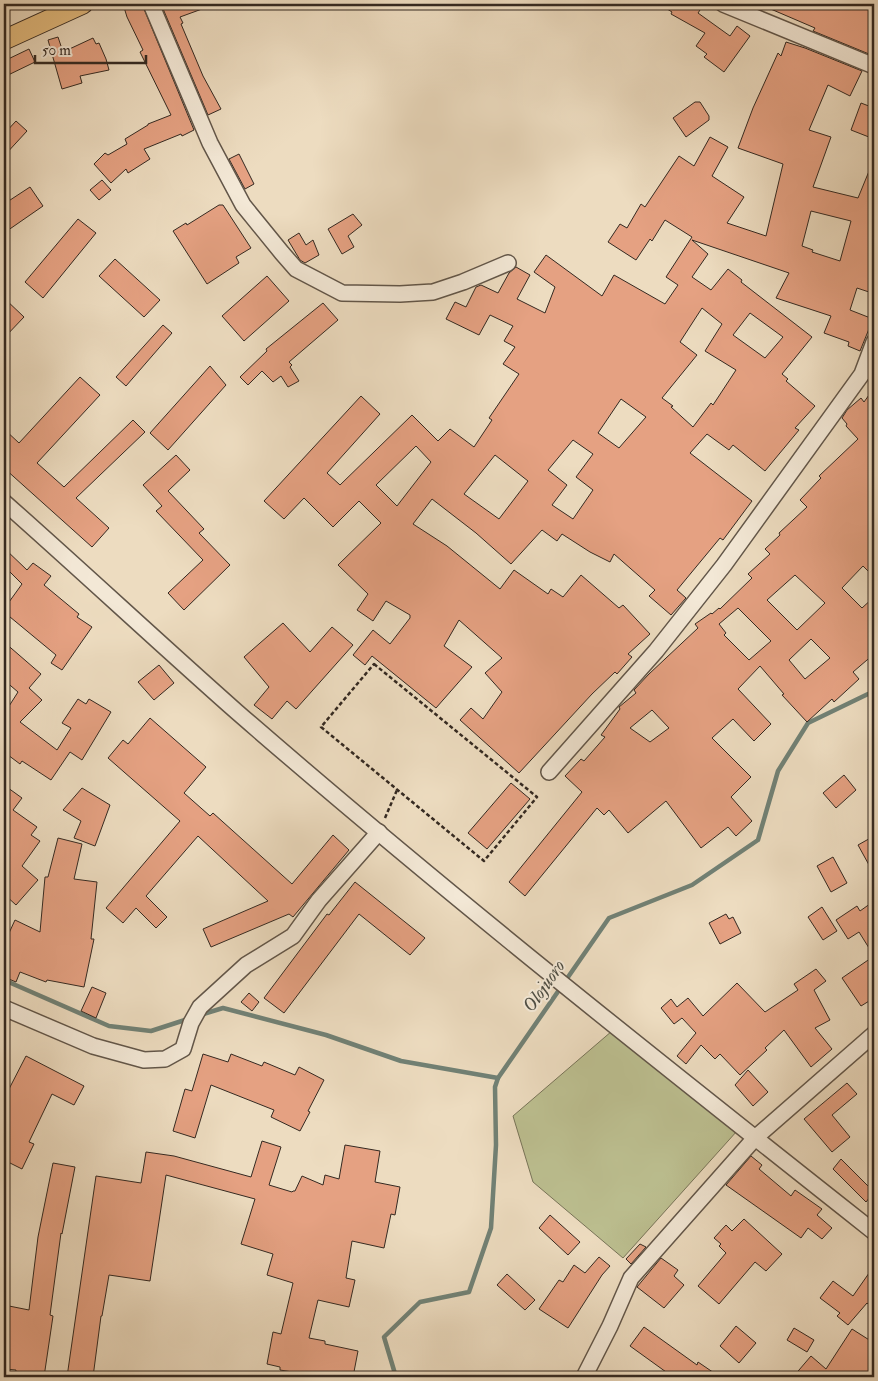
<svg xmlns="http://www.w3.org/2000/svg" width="878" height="1381" viewBox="0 0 878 1381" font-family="'IM FELL Double Pica',serif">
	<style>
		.green { fill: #bcbf90; stroke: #787458 }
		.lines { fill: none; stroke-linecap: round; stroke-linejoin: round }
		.stream { stroke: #718175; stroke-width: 4.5 }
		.building { fill: #e5a182; stroke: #342921; fill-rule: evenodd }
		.minor-casing { stroke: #625649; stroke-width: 18 }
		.major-casing { stroke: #342921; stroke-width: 21 }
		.path { stroke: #342921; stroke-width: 2.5; stroke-dasharray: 4 2.5; stroke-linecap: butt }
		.minor { stroke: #f3e8d6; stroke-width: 15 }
		.major { stroke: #e6be80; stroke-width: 19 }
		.labels { text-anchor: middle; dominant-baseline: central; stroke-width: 4; stroke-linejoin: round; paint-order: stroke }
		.water-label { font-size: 19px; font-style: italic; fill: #4e4e44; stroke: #f3e8d6 }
	</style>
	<rect width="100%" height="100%" fill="#eddcc0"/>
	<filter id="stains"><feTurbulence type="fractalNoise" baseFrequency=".004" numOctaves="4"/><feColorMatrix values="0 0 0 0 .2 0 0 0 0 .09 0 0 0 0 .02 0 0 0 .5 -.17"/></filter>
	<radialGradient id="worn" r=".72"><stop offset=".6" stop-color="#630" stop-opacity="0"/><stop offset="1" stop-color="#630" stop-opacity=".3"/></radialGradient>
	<path class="green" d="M612 1031 737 1131 623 1258 533 1182 513 1116Z"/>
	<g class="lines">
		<g class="stream">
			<path d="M4 980 109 1026 151 1031 188 1019"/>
			<path d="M200 1015 223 1008 326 1035 401 1061 498 1078"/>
			<path d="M396 1377 384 1337 420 1302 469 1292 491 1228 496 1145 495 1087 498 1078 609 918 692 885 758 840 778 771 808 723 868 694H874"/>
		</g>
	</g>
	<g class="building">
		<path d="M123 4H142L194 130 182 136 181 134 144 149 150 159 128 173 126 169 111 183 94 164 105 153 108 155 127 144 125 139 148 125V124L171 115 140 52 143 50 127 17Z"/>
		<path d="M161 4H213V5L180 17 183 23 181 24 203 76 221 109 208 115Z"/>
		<path d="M659 4H688L700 10 698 13 730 36 737 26 750 36 724 72 704 57 707 54 696 46 705 33 671 14 672 12Z"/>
		<path d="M759 4H874V42L869 54 813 31 815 28Z"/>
		<path d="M58 37 63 52 93 38 96 44 99 43 106 59 109 70 80 76 82 83 62 89 48 40Z"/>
		<path d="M786 42 805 48 862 71 850 96 828 85 809 130 831 137 813 187 858 198 874 159V277L869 292 857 288 850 310 873 319 860 351 848 346 849 342 824 333 831 316 776 298 789 273 692 240 708 254 692 277 711 290 728 269 742 280 741 282 812 337 782 374 788 379 786 381 815 406 795 428 799 430 765 471 733 445 729 450 707 434 690 453 752 501 723 540 720 538 677 590 686 598 671 615 649 596 655 590 614 554 610 562 590 552 562 534 557 541 542 530 511 564 476 533 432 499 413 524 447 546 500 589 514 570 548 594 551 589 563 597 581 575 619 608 623 605 650 634 628 654 632 657 617 674 615 672 592 694 519 773 460 720 471 708 483 719 502 692 485 673 502 658 459 620 444 646 472 667 436 708 372 656 365 665 353 655 373 630 390 644 410 618V615L386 601 373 621 357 610 368 594 338 565 381 523 359 501 333 527 304 498 284 519 264 501 361 396 380 414 327 473 340 485 412 415 438 441 450 429 474 447 492 420 489 418 519 374 503 364 515 347 504 341 513 326 490 315 479 335 446 319 455 302 466 307 476 287 481 285 498 293 509 273 516 267 530 275 517 299 545 313 555 287 534 272 546 255 602 296 614 275 665 304 678 285 666 277 692 237 665 220 652 241 650 239 636 260 608 242 620 224 627 228 641 204 645 207 679 156 694 166 710 137 728 147 712 176 744 197 727 223 766 236 783 164 738 148 753 108 778 53 781 56ZM811 211 851 221 840 261 812 252 813 250 802 246ZM702 308 722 324 705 351 736 370 713 405 711 403 693 427 671 407 673 406 662 398 697 355 680 342ZM750 313 783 337 765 358 733 335ZM621 399 646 417 619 448 598 433ZM573 440 593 454 576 477 593 490 573 519 552 505 567 485 548 470ZM416 446 431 462 397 506 376 485ZM495 455 528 481 499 519 464 494Z"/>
		<path d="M29 49 35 62 4 77V61Z"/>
		<path d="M695 102H700L709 116V120L686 137 673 118Z"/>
		<path d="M861 103 874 108V139L851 130Z"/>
		<path d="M16 121 27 131 4 156V134Z"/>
		<path d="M239 154 254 184 245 189 229 159Z"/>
		<path d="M102 180 111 190 99 200 90 190Z"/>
		<path d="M30 187 43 206 4 233V204Z"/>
		<path d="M219 205H223L251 248 236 257 239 263 207 284 173 231 186 223 187 225Z"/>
		<path d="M353 214 362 225 348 236 354 247 342 254 328 229Z"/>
		<path d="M78 219 96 233 43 298 25 282Z"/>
		<path d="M299 233 306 245 313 240 319 255 305 263 300 260 288 240Z"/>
		<path d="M115 259 160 300 144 317 99 276Z"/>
		<path d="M267 276 289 301 244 341 222 316Z"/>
		<path d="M4 298 24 317 4 338Z"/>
		<path d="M323 303 338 320 289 362 292 365 290 367 299 381 288 387 281 376 273 382 262 371 248 385 240 377 267 351 266 349Z"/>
		<path d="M163 325 172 333 126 386 116 377Z"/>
		<path d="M210 366 226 385 168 450 150 433Z"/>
		<path d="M80 377 100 395 37 463 64 487 133 420 145 432 76 498 109 528 92 547 4 468V429L19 443Z"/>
		<path d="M874 388V564L868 571 863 566 842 588 862 608 874 597V654L853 672 859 679 834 702 832 699 807 722 782 695 784 694 760 666 738 689 771 724 754 741 733 719 712 738 751 777 731 797 752 821 736 836 728 827 701 848 666 801 628 833 609 810 604 815 597 808 525 896 509 882 582 792 565 776 581 759 584 761 605 737 601 735 620 709 619 707 636 693 634 690 649 674 698 628 695 624 711 613 712 614 719 608 720 609 752 578 748 574 770 554 765 549 780 535 779 533 807 507 800 500 821 478 819 476 858 439 846 426 847 424 842 418 847 410 861 398 864 402ZM795 575 825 603 797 630 767 600ZM738 608 771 641 749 660 724 635 726 633 719 624ZM811 639 830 658 805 679 789 660ZM652 710 669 728 650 742 630 728Z"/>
		<path d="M176 455 190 470 168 491 204 529 199 533 230 565 184 610 168 593 203 560 156 511 162 506 143 485Z"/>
		<path d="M4 548 27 570 33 563 51 576 44 585 79 614 77 617 92 627 62 670 51 663 56 655 4 612V609L22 584 4 566Z"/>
		<path d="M283 623 310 652 332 627 353 645 296 709 287 701 272 719 254 705 269 687 244 657Z"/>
		<path d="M4 642 41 674 29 688 42 700 20 722 57 750 71 728 62 723 78 699 86 704 89 699 111 712 82 760 70 752 51 780 22 761 20 764 4 752V714L18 692 4 680Z"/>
		<path d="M159 665 174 683 154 700 138 682Z"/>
		<path d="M150 718 206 767 184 793 210 816 213 813 292 884 333 835 349 850 293 917 289 914 211 947 203 929 268 901 198 836 146 896 167 917 156 928 136 908 123 923 106 908 180 821 108 758 123 740 128 744Z"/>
		<path d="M844 775 856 790 836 808 823 793Z"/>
		<path d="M511 783 530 799 487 849 468 833Z"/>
		<path d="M4 785 22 798 13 810 37 827 31 835 40 841 22 866 38 880 16 905 4 894Z"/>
		<path d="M82 788 110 805 95 846 74 838 81 821 63 810Z"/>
		<path d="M874 836V874L858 845Z"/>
		<path d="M58 838 82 844 74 879 97 882 91 939H94L84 987 47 980 46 982 20 972 16 982 4 977V944L15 920 40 932 45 877H48Z"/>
		<path d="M833 857 847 883 831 892 817 866Z"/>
		<path d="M355 882 425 938 410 955 359 914 284 1013 264 998 327 914 329 915Z"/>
		<path d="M874 901V998L861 1006 842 978 874 956 859 932 848 939 836 920 857 906 860 911Z"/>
		<path d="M822 907 837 931 823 940 808 917Z"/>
		<path d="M726 914 729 919 733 917 741 933 720 944 709 923Z"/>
		<path d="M816 969 826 981 814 990 830 1020 815 1028 832 1049 811 1067 784 1030 765 1048 767 1050 740 1075 720 1054 715 1059 701 1045 686 1064 677 1056 696 1033 682 1018 674 1024 661 1008 671 999 677 1007 688 998 703 1016 737 983 765 1012 798 990 794 984Z"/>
		<path d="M92 987 106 993 96 1018 81 1011Z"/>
		<path d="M249 993 259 1002 252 1011 241 1002Z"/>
		<path d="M203 1054 228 1062 231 1054 262 1066 264 1062 295 1075 299 1067 324 1080 308 1111 310 1112 300 1131 271 1117 274 1110 211 1085 195 1138 173 1131 185 1089 192 1091Z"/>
		<path d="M26 1056 84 1086 74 1105 52 1094 29 1142 34 1144 22 1169 4 1160V1086L9 1089Z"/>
		<path d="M748 1070 768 1092 753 1106 735 1085Z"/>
		<path d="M847 1083 857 1094 832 1115 850 1137 832 1152 804 1119Z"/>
		<path d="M262 1141 281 1147 269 1185 292 1192 293 1191H295L302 1176 323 1185 325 1175 339 1179 345 1145 380 1151 375 1182 400 1187 395 1215 391 1214 384 1248 352 1241 346 1278 355 1280 349 1307 318 1300 309 1338 325 1341V1344L358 1351 353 1377H335L305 1372V1374L280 1370V1367L267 1364 273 1332 281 1334 293 1283 267 1275 273 1254 241 1244 255 1199 166 1175 150 1281 109 1275 102 1316H101L93 1377H67L96 1176 141 1183 146 1152 174 1156 251 1177Z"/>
		<path d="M751 1156 762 1165 759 1169 791 1196 795 1190 822 1209 817 1215 832 1228 822 1239 808 1228 801 1238 726 1185Z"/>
		<path d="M841 1159 874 1192 866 1202 833 1169Z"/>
		<path d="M53 1163 75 1167 62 1234 61 1233 50 1315 53 1316 44 1377H15L16 1370 4 1369V1305L29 1310 38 1237Z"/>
		<path d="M550 1215 580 1242 568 1255 539 1228Z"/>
		<path d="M744 1219 782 1254 766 1271 755 1262 719 1304 698 1286 726 1253 719 1246 721 1244 714 1238 726 1225 732 1231Z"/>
		<path d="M640 1244 646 1247 631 1264 626 1259Z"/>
		<path d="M599 1257 610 1266 602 1275 568 1328 539 1309 559 1280 563 1282 574 1265 585 1273Z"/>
		<path d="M661 1258 678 1270 674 1276 684 1285 664 1308 637 1287Z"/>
		<path d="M874 1266V1309L867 1303 848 1325 837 1316 840 1313 820 1298 833 1281 853 1296Z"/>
		<path d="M507 1274 535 1300 525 1310 497 1285Z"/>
		<path d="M736 1326 756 1343 739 1363 720 1346Z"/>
		<path d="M644 1327 697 1365 698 1362 720 1377H673L630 1346Z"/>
		<path d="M794 1328 814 1340 807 1352 787 1340Z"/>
		<path d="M852 1329 874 1343V1377H793L811 1356 826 1369Z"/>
	</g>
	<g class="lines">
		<defs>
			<g id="minor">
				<path d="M151 4 210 143 243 205 282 253 296 269 342 293 400 294 433 292 463 282 508 263"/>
				<path d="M723 4 874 66"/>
				<path d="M4 502C82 571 159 643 237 712 444 892 659 1062 874 1232"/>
				<path d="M549 772 656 651 724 565 862 374 874 342"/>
				<path d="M4 1008 93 1046 144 1060 165 1059 183 1049 191 1023 200 1007 246 965 293 936 319 900 379 832"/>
				<path d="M584 1377 610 1326 631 1278 755 1138 874 1034"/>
			</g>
			<path id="major" d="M4 40 83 4"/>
		</defs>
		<use href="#minor" class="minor-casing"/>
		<use href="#major" class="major-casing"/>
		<g class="path">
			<path d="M374 664 537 797 484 861 321 727Z"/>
			<path d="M385 818 397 790"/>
		</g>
		<use href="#minor" class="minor"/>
		<use href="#major" class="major"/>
	</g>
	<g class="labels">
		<g class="water-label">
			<text transform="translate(544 986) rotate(-55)">Olojuoro</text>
		</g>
	</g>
	<rect width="878" height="1381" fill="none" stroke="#eddcc0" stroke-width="20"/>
	<rect x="5" y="5" width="868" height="1371" fill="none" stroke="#342921" stroke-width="2.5"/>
	<rect x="10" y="10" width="858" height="1361" fill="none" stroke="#342921"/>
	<path d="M35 55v8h111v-8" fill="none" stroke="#342921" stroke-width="2.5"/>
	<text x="42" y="55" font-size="15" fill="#342921" stroke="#f3e8d6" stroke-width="4" paint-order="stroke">50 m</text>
	<rect width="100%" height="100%" filter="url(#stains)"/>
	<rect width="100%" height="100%" fill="url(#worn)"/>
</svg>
